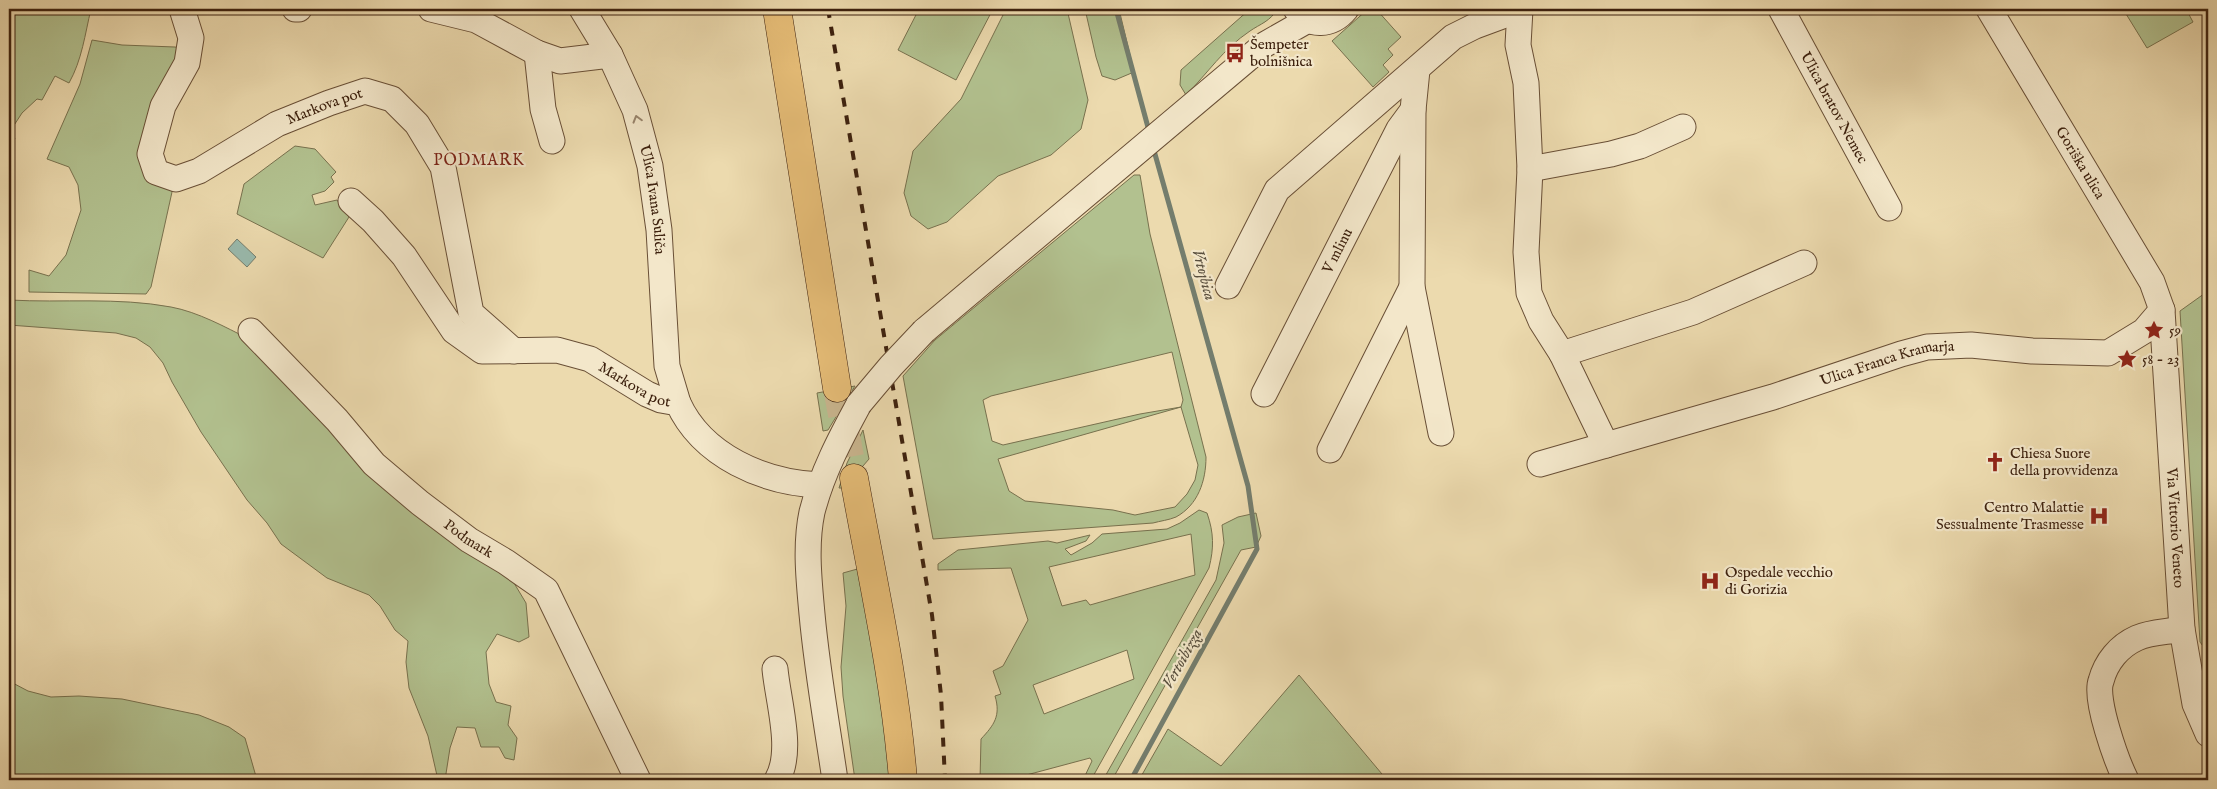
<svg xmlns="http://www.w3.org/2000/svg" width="2217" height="789" viewBox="0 0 2217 789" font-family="'IM FELL English',serif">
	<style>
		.green { fill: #b2c18f; stroke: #78714e; fill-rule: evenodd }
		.water { fill: #99baad; stroke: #747d6d }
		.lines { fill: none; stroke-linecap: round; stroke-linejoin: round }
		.stream { stroke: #747d6d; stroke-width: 5 }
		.major-tunnel { stroke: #c9b58e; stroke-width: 28; stroke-dasharray: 28 14; stroke-linecap: butt }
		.minor-casing { stroke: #694f36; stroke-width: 27 }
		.major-casing { stroke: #3d210e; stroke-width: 29 }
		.minor { stroke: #f3e7ca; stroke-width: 25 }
		.major { stroke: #e6bd77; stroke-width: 28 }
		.rail { stroke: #3d210e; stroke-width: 4; stroke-dasharray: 9 9; stroke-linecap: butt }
		.minor-bridge-casing { stroke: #694f36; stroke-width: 27; stroke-linecap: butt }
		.minor-bridge { stroke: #f3e7ca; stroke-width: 25 }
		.oneway { stroke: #98846c }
		.labels { text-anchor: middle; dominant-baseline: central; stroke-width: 4.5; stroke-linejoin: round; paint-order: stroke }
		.poi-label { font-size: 15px; fill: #3d210e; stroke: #f3e7ca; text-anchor: start }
		.street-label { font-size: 15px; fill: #3d210e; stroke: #f3e7ca }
		.neighbourhood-label { font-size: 16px; letter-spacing: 1px; fill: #7a1f14; stroke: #f3e7ca }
		.water-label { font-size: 16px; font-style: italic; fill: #594f3e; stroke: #f3e7ca }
	</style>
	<rect width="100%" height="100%" fill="#ecdaae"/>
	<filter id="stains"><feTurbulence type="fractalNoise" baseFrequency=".004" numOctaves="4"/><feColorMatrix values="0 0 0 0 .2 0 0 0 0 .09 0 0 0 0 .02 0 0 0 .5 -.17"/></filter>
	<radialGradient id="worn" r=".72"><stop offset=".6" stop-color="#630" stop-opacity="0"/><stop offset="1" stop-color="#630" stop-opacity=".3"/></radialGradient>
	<g class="green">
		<path d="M9 9H91C85 34 82 60 69 83L55 76 42 100 37 99 22 113 9 133 15 138 9 149Z"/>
		<path d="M919 9H993L956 80 898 50Z"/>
		<path d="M1006 9H1067L1088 100 1081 129 1051 155 998 176 947 222 928 229 911 216 904 193 913 151 961 99Z"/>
		<path d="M1085 9H1119L1134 72 1115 80 1102 76 1096 57Z"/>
		<path d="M1250 9H1277C1271 21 1260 24 1250 31 1223 49 1208 73 1186 95L1180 85 1181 70Z"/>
		<path d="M1368 9H1376L1401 37 1388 49 1393 55 1383 65 1389 72 1373 87 1332 41Z"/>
		<path d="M2123 9H2186L2193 22 2147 48Z"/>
		<path d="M92 40 122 45 175 47 184 49 150 124 171 183 172 192 151 287 146 294 29 292V270L49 276 66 255 81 210 78 185 69 167 47 159 80 84Z"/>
		<path d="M295 146 315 149 336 172 331 177 334 182 325 191 312 195 315 205 337 200 349 217 323 258 237 214 244 184Z"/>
		<path d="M1134 175H1140L1150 234 1206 457C1206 481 1198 505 1176 517 1169 520 1160 521 1153 523L933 539 903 376 935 340ZM1172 352 1183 400 1181 407 1140 414 1003 445 992 441 983 400 991 396ZM1181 407 1198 465 1195 480 1187 494 1175 507 1135 515 1113 510 1025 501 1009 491 998 459Z"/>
		<path d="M2208 291V653L2200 642 2180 311Z"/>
		<path d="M9 300C63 303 117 297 171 307 198 312 225 327 249 339L511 578 526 603 529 637 519 642 497 634 486 652 489 684 496 702 511 706 508 725 517 738 514 760 505 758 499 747H481L475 728 457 727 450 748 445 780H438L428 736 409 688 406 662 408 641 395 630 380 606 369 595 327 578 281 544 267 523 247 500 201 432 172 382 163 363 150 347 136 338 116 333 9 325Z"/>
		<path d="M855 386 828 430 823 431 817 393Z"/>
		<path d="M863 430 869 459 844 488H839L847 463Z"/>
		<path d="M1199 510 1207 513C1214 533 1214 548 1209 568L1091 780H1083L1092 761 1090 758 1019 777 1020 780H980L981 739C994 725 1001 716 995 696L1001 694 993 671 1003 666 1028 620 1011 568 938 570V564L958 550 1048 541 1057 543 1090 535 1086 541 1065 549 1071 555 1092 543 1102 534 1167 529 1180 523ZM1191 534 1195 575 1090 605 1086 600 1062 606 1049 567ZM1127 650 1134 679 1044 714 1033 685Z"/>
		<path d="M1256 513 1261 536 1256 547 1241 550 1112 780H1103L1216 580 1224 543 1222 525 1238 517Z"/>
		<path d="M861 568 893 780H855L843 696 841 667 846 606 843 573Z"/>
		<path d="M1299 675 1387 780H1139L1168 729 1221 766Z"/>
		<path d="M9 681 28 691 51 697 79 696 122 699 199 715 229 727 245 738 257 780H9Z"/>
	</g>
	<path class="water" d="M237 239 256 257 247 267 228 249Z"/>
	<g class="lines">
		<g class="stream">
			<path d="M1116 9 1149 131"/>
			<path d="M1131 780 1257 549 1248 486 1153 147"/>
		</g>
		<path class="major-tunnel" d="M837 388 854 478"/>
		<defs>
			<g id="minor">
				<path id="s1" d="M182 9 191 38 187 63 163 106 150 154 156 172 176 179 199 171 277 124 329 103 365 91 392 99 417 124 443 167 471 313 514 351"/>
				<path d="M295 9H299"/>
				<path d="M431 9 476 20 537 53 560 61 610 55"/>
				<path id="s2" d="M582 9 610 55 635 110 650 166 659 230 667 366 678 403"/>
				<path d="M1296 9C1309 28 1332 26 1346 9"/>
				<path d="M1520 9 1518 45 1526 83 1530 169 1526 252 1529 293 1541 321 1562 354 1693 312 1804 263"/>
				<path id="s3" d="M1781 9 1889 208"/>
				<path id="s4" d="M1989 9 2152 282 2162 310 2182 629 2195 704 2208 734"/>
				<path d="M537 53 543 109 552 141"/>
				<path d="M1417 70 1413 110 1412 287 1441 433"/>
				<path d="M1530 169 1611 154 1640 146 1683 127"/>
				<path id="s5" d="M351 201 373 221 404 256 454 331 482 351 557 350 590 359 647 394 661 400 678 403C702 456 764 483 820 485"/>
				<path d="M1228 286 1277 190 1453 37 1475 26 1521 9"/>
				<path id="s6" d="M251 331 337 420 374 464 420 503 469 540 506 562 546 590 638 780"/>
				<path d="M924 331 1264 45 1308 20"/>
				<path d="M1562 354 1606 445"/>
				<path id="s7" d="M1264 394 1399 129 1413 110"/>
				<path d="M1330 450 1412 287"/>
				<path id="s8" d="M1540 464 1773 397 1901 354 1927 347 1971 345 2032 351 2108 353 2144 331 2162 310"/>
				<path d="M775 669C778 702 794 751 777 780"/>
				<path d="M835 780C827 725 817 670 812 614 809 581 805 545 812 512 822 473 840 439 859 404"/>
				<path d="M2126 780C2117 762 2094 699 2101 681 2106 662 2119 646 2137 638 2150 632 2168 632 2182 629"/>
			</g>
			<g id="major">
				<path d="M777 9 837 388"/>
				<path d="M854 478C872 578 895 678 903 780"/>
			</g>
		</defs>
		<use href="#minor" class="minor-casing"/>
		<use href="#major" class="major-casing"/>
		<use href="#minor" class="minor"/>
		<use href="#major" class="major"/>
		<path class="rail" d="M828 9 932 615 941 695 945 780"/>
		<defs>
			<path id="minor-bridge" d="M859 404 891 366 924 331"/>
		</defs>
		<use href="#minor-bridge" class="minor-bridge-casing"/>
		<use href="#minor-bridge" class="minor-bridge"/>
	</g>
	<defs><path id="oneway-chevron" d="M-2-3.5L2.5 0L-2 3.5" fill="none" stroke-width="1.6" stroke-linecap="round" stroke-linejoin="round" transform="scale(1.25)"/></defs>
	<use class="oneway" href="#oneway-chevron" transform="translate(637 119) rotate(-106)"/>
	<defs>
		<symbol id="bus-bare" viewBox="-9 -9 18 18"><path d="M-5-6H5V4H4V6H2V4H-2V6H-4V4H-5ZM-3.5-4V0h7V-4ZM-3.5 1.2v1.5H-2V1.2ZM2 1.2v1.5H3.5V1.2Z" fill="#8f2418" stroke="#f3e7ca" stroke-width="2.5" paint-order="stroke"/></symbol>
		<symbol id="sight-bare" viewBox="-9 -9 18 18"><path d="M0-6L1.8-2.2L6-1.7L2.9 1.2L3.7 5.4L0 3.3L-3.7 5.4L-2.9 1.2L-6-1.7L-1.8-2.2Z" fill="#8f2418" stroke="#f3e7ca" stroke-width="2.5" paint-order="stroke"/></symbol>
		<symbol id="church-bare" viewBox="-9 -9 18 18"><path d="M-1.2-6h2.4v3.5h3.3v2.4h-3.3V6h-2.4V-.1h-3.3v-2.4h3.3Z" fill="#8f2418" stroke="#f3e7ca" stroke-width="2.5" paint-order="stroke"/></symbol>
		<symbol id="hospital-bare" viewBox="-9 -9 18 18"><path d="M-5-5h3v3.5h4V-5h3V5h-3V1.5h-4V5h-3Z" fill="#8f2418" stroke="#f3e7ca" stroke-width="2.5" paint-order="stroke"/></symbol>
	</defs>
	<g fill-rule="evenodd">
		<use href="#bus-bare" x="1221" y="39" width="28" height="28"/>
		<use href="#sight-bare" x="2140" y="316" width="28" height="28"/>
		<use href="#sight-bare" x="2113" y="345" width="28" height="28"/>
		<use href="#church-bare" x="1981" y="448" width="28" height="28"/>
		<use href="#hospital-bare" x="2085" y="502" width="28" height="28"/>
		<use href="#hospital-bare" x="1696" y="567" width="28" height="28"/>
	</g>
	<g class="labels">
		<g class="poi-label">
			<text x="1250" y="44">Šempeter<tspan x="1250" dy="17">bolnišnica</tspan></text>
			<text x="2169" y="330">59</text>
			<text x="2142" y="359">58 - 23</text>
			<text x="2010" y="453">Chiesa Suore<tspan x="2010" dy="17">della provvidenza</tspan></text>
			<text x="2084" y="507" text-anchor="end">Centro Malattie<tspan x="2084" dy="17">Sessualmente Trasmesse</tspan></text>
			<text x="1725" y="572">Ospedale vecchio<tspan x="1725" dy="17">di Gorizia</tspan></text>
		</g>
		<g class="street-label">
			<text stroke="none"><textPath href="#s1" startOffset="361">Markova pot</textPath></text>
			<text stroke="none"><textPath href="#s3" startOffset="112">Ulica bratov Nemec</textPath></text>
			<text stroke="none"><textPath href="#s4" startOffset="179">Goriška ulica</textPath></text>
			<text stroke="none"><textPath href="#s2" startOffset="206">Ulica Ivana Suliča</textPath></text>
			<text stroke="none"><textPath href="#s7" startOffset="161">V mlinu</textPath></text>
			<text stroke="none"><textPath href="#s8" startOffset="362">Ulica Franca Kramarja</textPath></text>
			<text stroke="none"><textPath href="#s5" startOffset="362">Markova pot</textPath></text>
			<text stroke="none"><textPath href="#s4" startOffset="566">Via Vittorio Veneto</textPath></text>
			<text stroke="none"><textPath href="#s6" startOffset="302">Podmark</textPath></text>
		</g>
		<g class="neighbourhood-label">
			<text x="479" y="161">PODMARK</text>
		</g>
		<g class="water-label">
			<text transform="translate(1203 275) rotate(75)">Vrtojbica</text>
			<text transform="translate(1183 659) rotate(-61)">Vertoibizza</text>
		</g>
	</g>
	<rect width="2217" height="789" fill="none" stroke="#ecdaae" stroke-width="30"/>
	<rect x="10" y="10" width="2197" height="769" fill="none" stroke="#3d210e" stroke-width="2.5"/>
	<rect x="15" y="15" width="2187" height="759" fill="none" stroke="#3d210e"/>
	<rect width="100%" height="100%" filter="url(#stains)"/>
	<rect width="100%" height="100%" fill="url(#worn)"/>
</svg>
